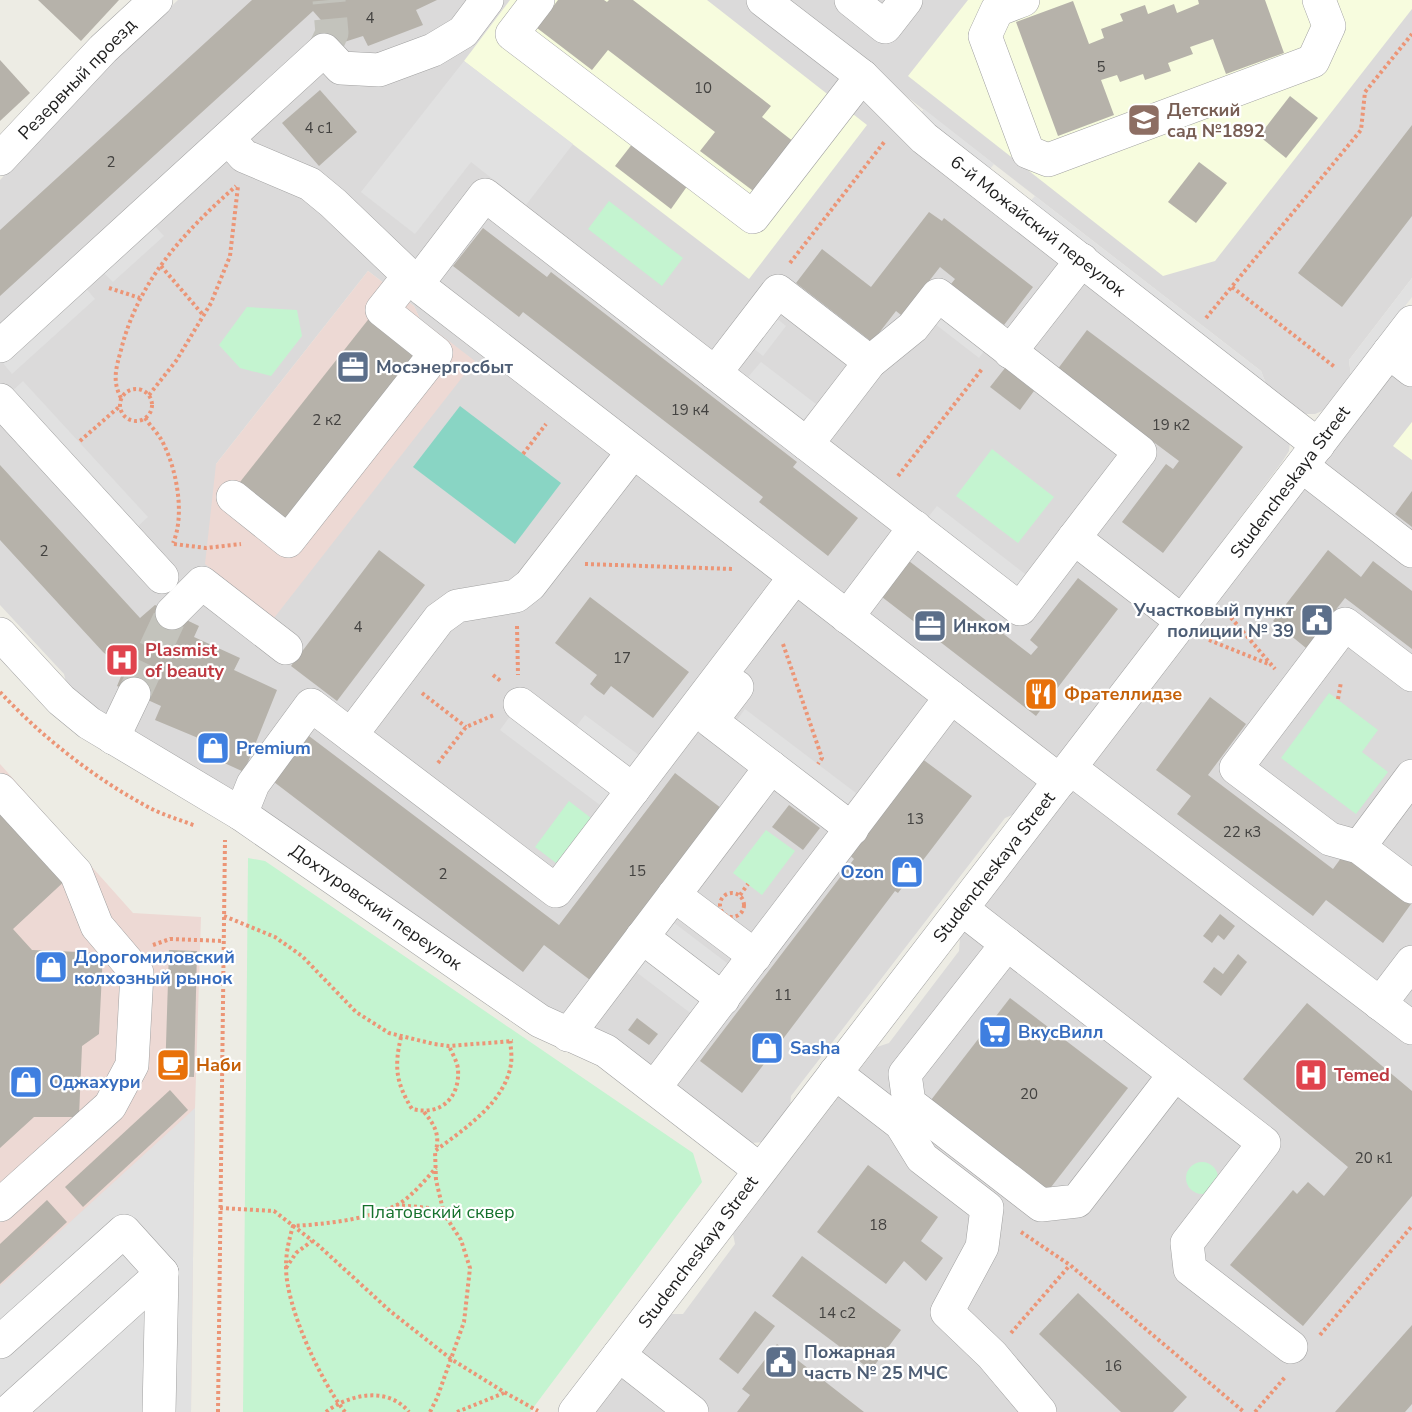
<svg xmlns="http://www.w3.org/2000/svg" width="1412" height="1412" viewBox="0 0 1412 1412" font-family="'Nunito Sans',sans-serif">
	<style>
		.residential { fill: #dbdada; fill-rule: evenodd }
		.commercial { fill: #edd9d4 }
		.education { fill: #f7fcde }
		.park { fill: #c4f4d0 }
		.pitch { fill: #89d5c4 }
		.parking { fill: #e1e1e1 }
		.building { fill: #b6b2aa }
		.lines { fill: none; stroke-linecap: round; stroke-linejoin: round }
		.minor-tunnel { stroke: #c3c3bc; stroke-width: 33; stroke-dasharray: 33 16; stroke-linecap: butt }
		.minor-casing { stroke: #a1a1a1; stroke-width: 34 }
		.path { stroke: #ec9576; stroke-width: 4; stroke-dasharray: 3 3; stroke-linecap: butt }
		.minor { stroke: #fff; stroke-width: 33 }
		.labels { text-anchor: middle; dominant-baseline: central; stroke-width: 4.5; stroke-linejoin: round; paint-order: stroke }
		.number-label { font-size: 15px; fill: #434240 }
		.street-label { font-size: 18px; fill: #1d1d1d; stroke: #fff }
		.education-label { font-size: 18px; font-weight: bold; fill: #785e54; stroke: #fff; text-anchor: start }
		.service-label { font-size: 18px; font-weight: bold; fill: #4e5e75; stroke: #fff; text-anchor: start }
		.health-label { font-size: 18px; font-weight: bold; fill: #be3a42; stroke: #fff; text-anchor: start }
		.food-label { font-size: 18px; font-weight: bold; fill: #c56008; stroke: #fff; text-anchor: start }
		.shop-label { font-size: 18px; font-weight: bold; fill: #366cbe; stroke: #fff; text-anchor: start }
		.park-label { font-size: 18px; fill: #15712c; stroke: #fff }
	</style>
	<rect width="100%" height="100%" fill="#edece4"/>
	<g class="residential">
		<path d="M178 0H746L842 73 1290 441 1289 451 1282 462 1038 786 1017 813 1005 818 791 1096 790 1109 763 1142 752 1143 543 1011 95 710 68 690 64 674 0 605V180L113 61ZM368 271 414 306 420 319 475 362 216 464Z"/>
		<path d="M782 0H1412V278L1349 360 1351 376 1331 403 1322 411 1315 414H1300L1270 394 1261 371Z"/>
		<path d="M1412 342V1412H596L671 1314H683L735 1244 733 1234 877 1047 889 1043 959 951 960 937Z"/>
	</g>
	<g class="commercial">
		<path d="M368 271 414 306 420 319 475 361 274 618 205 564 216 464Z"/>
		<path d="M0 764 133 913 201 917 195 1108 191 1412H0Z"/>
	</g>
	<g class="education">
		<path d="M510 0H707L867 125 749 279 464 61Z"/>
		<path d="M968 0H1412V9L1215 261 1163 276 908 76Z"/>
		<path d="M1412 422V460L1393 446Z"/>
	</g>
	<g class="park">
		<path d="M609 201 683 258 662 286 588 229Z"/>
		<path d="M247 307 297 310 302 336 271 376 240 368 219 345Z"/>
		<path d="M992 449 1054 497 1018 543 956 496Z"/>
		<path d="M1329 693 1378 730 1362 752 1388 772 1356 814 1281 758Z"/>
		<path d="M569 801 591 818 556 863 535 847Z"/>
		<path d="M766 830 795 851 762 895 733 873Z"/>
		<path d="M248 858 265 861 693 1153 702 1182 530 1412H243Z"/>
		<circle cx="1202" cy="1178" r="16"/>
	</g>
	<path class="pitch" d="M460 406 561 483 515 544 413 467Z"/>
	<g class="parking">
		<path d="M464 61 573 144 526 205 471 162 415 234 361 192Z"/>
		<path d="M924 109 994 164 986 174 916 119Z"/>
		<path d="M1035 196 1261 371 1270 394 1027 205Z"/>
		<path d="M153 224 164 236 113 282 102 271Z"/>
		<path d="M1412 278V297L1351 376 1349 360Z"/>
		<path d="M85 287 95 299 12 374 2 362Z"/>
		<path d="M946 309 990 343 979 358 935 324Z"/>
		<path d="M770 313 786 326 763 356 747 343Z"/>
		<path d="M761 362 816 404 803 420 748 377Z"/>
		<path d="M23 381 148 517 135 529 10 393Z"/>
		<path d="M937 506 1029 577 1017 592 925 521Z"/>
		<path d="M745 709 856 793 845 807 734 724Z"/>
		<path d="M511 715 611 791 600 805 500 730Z"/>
		<path d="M585 715 639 755 628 769 574 729Z"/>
		<path d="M673 922 731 966 720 980 662 936Z"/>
		<path d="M646 957 704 1001 693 1015 636 972Z"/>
		<path d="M195 1108 191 1412H0V1286Z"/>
	</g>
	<g class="building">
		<path d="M38 0H119L81 41Z"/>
		<path d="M252 0H437L416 10 423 25 368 46 363 36 341 43 313 11 0 296V230Z"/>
		<path d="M558 0H604L607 2 609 0H633L771 106 762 117 794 142 756 193 700 151 715 132 608 50 592 70 537 28Z"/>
		<path d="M1198 0H1265L1284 53 1226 74 1213 39 1190 47 1193 54 1168 63 1171 71 1145 80 1143 74 1120 82 1117 75 1101 80 1114 115 1058 136 1016 22 1073 1 1089 44 1104 38 1101 29 1123 21 1120 14 1145 5 1148 14 1174 4 1177 13 1199 4Z"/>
		<path d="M0 60 30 93 0 121Z"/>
		<path d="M320 90 357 132 319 166 282 123Z"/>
		<path d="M1290 96 1318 118 1286 158 1259 136Z"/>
		<path d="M1412 125V216L1342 307 1298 273Z"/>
		<path d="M633 143 688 185 671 209 615 166Z"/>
		<path d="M1199 162 1227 183 1196 223 1168 202Z"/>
		<path d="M929 212 942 221 944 218 1033 287 1004 325 951 284 955 279 940 267 926 285 906 319 896 311 872 342 796 283 822 249 871 287Z"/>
		<path d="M483 228 547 277 551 272 797 462 793 467 858 518 828 556 759 502 763 497 523 312 519 317 453 266Z"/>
		<path d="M371 316 418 352 283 523 236 487Z"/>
		<path d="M1087 330 1243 447 1163 553 1122 522 1166 464 1173 469 1179 461 1057 370Z"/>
		<path d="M1005 368 1034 391 1020 410 990 387Z"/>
		<path d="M0 465 140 618 155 605 199 626 194 637 240 658 234 670 277 690 244 772 198 751 203 740 155 720 161 706 117 686 124 669 103 652 0 540Z"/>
		<path d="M1412 491V527L1395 514Z"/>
		<path d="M379 550 425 585 337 701 291 666Z"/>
		<path d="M1328 550 1361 577 1373 561 1412 591V649L1345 598 1306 648 1273 621Z"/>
		<path d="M909 561 1031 655 1038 647 1030 640 1078 578 1118 609 1036 716 882 597Z"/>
		<path d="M590 597 689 672 653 718 611 686 604 695 597 690 590 684 597 675 555 643Z"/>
		<path d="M1210 697 1246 724 1208 775 1333 869 1344 854 1411 904 1383 943 1326 900 1313 916 1177 814 1191 796 1156 770Z"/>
		<path d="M309 736 559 925 675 773 721 808 590 980 544 945 523 972 274 782Z"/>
		<path d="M921 758 972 796 898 893 895 891 742 1093 700 1061 854 859 848 854Z"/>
		<path d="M0 801 69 877 13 929 32 950 103 953 99 1034 82 1046 79 1117H34L0 1148Z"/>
		<path d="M789 805 820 828 803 850 772 827Z"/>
		<path d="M1220 914 1235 926 1224 940 1218 935 1212 943 1203 936Z"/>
		<path d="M169 950 197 951 194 1077 165 1076Z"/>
		<path d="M1238 954 1247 962 1221 996 1203 982 1214 967 1223 974Z"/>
		<path d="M1010 998 1128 1088 1048 1191 931 1100Z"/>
		<path d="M1307 1003 1412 1091V1196L1303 1326 1230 1265 1293 1190 1297 1194 1308 1182 1324 1196 1348 1167 1243 1079Z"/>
		<path d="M637 1018 658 1034 649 1045 628 1030Z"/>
		<path d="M170 1090 188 1110 83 1207 65 1187Z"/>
		<path d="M868 1165 938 1217 921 1241 943 1258 926 1281 904 1261 886 1284 817 1232Z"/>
		<path d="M47 1200 67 1222 0 1284V1244Z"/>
		<path d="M802 1256 901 1330 871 1370 772 1296Z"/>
		<path d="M1078 1293 1187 1397 1173 1412H1121L1039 1334Z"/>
		<path d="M755 1311 775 1326 738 1374 719 1359Z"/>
		<path d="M1412 1325V1404L1405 1412H1335Z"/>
		<path d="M777 1344 864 1412H737L750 1395 742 1389Z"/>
	</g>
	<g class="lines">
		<g class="minor-tunnel">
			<path d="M324 50 332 33 329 0"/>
			<path d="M134 694 172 613"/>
		</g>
		<defs>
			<g id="minor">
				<path d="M538 0 512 34 753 217 862 76"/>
				<path d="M763 0 862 76 924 138 1318 445"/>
				<path d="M851 0 885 27 906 0"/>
				<path d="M1023 0 997 10 985 36 1028 152 1048 160 1313 61 1329 26 1319 0"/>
				<path d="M228 138 244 156 310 184 333 203 424 290 1060 781"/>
				<path d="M0 159 103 49 156 0"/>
				<path d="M417 284 485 195 1020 609 1074 538 1183 622"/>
				<path d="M0 346 324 50 341 68 379 70 433 50 463 32 487 0"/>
				<path d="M1010 352 1082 260"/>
				<path d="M1389 352 1412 370"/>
				<path d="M715 373 778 291 870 362"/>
				<path d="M0 400 162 577"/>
				<path d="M807 444 870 362 913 327 938 295 1140 452 1074 538"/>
				<path d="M1302 466 1412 551"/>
				<path d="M233 497 288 541 436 353 382 310 409 276"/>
				<path d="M172 613 202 583 286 648"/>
				<path d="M847 617 915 527"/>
				<path d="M0 634 61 700 89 723 241 814 540 1021 606 1051 760 1170"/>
				<path d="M1412 675 1345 624 1236 768 1330 839 1359 847 1412 887"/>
				<path d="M737 687 711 721 852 829"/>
				<path d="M520 704 633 790"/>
				<path d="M351 735 439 619 457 606 516 596 530 585 633 452"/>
				<path d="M113 738 134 694"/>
				<path d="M1070 768 1412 1028"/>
				<path d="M0 790 76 873 97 926 137 973 132 1065 110 1106 0 1205"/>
				<path d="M241 814 253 784 311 705 556 891 795 577"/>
				<path d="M1359 847 1412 776"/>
				<path d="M674 895 755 956"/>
				<path d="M962 909 1264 1143 1187 1243 1190 1269 1291 1347"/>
				<path d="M642 937 723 999"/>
				<path d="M1007 944 905 1074 909 1103 1041 1205 1077 1201 1175 1074"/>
				<path d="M1380 1004 1412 962"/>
				<path d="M568 1035 771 767"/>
				<path d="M835 1073 901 1124 922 1158 987 1208 982 1247 947 1312 992 1355 1040 1412"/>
				<path d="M655 1087 951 697"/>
				<path d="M0 1342 124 1231 162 1273 159 1412"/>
				<path d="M619 1355 692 1412"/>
				<path d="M8 1412 162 1273"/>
				<path d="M575 1412 1412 322"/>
			</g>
		</defs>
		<use href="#minor" class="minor-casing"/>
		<g class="path">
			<path d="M790 263 885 141"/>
			<path d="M161 266 204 316"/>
			<path d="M1232 287 1336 368"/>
			<path d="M109 288 140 298"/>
			<path d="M1206 318 1361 130 1365 92 1412 34"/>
			<circle cx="136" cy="405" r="16"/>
			<path d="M149 395 176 361 211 303 230 256 238 186"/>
			<path d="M121 398C112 381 116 368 121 350 138 281 184 232 236 186"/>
			<path d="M145 418C151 427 160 435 164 445 177 471 185 516 173 543"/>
			<path d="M80 441 120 406"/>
			<path d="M523 454 546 424"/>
			<path d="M898 476 982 369"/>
			<path d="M174 544 206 548 241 544"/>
			<path d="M585 564 733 569"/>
			<path d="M1227 613 1275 669"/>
			<path d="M517 626 518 675"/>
			<path d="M1209 640 1271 665"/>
			<path d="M783 644 822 758 818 764"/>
			<path d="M493 675 502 682"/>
			<path d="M0 692C42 737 94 778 148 807 163 815 180 820 196 826"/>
			<path d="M422 693 466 727"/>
			<path d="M1338 699 1341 682"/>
			<path d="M438 763 466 727 494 715"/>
			<circle cx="732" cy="905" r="12"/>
			<path d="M740 895 748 884"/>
			<path d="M224 916 275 937 302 956 356 1012 389 1033 434 1044 449 1046 513 1041"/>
			<path d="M153 945 170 939 224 941"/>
			<path d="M401 1037C394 1067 396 1083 412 1109 441 1116 460 1098 458 1069 457 1061 452 1053 449 1046"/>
			<path d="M424 1112C434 1124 440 1134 436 1150"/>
			<path d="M396 1205 430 1208 443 1214"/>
			<path d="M220 1208 274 1211 318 1245 390 1311 451 1359 504 1392 538 1411"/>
			<path d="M1021 1232 1070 1265 1244 1412"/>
			<path d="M286 1268 296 1253 312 1241"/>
			<path d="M1011 1333 1070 1265"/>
			<path d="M1320 1335 1412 1226"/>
			<path d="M218 1412 225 840"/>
			<path d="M326 1412C349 1394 388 1386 409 1412"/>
			<path d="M345 1412C320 1380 286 1307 286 1267 286 1252 289 1240 293 1226 326 1224 364 1220 395 1206 411 1198 424 1181 436 1168"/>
			<path d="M430 1412 437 1398 464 1322 470 1268 461 1240 444 1214 436 1180 435 1151C464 1129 505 1103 511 1064 512 1057 511 1048 510 1041"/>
			<path d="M457 1412 504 1393"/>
			<path d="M1255 1412 1286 1376"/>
		</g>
		<use href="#minor" class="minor"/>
	</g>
	<defs>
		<symbol id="school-square" viewBox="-11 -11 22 22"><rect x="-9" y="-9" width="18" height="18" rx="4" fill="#8d6e63" stroke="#fff"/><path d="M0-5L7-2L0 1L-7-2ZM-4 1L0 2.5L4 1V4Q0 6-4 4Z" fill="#fff"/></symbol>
		<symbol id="office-square" viewBox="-11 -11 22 22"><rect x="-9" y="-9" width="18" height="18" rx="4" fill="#5c6f8a" stroke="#fff"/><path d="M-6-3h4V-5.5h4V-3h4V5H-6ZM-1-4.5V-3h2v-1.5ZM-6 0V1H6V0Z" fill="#fff"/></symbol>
		<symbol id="civic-square" viewBox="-11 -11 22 22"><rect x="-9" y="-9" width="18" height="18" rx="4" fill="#5c6f8a" stroke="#fff"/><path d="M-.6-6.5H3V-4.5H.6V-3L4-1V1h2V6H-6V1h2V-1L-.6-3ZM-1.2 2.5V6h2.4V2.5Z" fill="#fff"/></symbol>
		<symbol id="hospital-square" viewBox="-11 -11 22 22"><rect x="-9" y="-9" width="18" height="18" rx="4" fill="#e0444e" stroke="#fff"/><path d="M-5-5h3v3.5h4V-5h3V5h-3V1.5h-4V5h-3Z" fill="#fff"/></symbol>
		<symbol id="restaurant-square" viewBox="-11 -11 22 22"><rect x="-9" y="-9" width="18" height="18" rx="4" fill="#e8710a" stroke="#fff"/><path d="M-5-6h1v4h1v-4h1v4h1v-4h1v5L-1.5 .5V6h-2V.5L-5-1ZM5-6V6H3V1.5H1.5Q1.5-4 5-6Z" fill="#fff"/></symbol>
		<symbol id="shop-square" viewBox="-11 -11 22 22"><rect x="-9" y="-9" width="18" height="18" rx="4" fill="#3f7fe0" stroke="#fff"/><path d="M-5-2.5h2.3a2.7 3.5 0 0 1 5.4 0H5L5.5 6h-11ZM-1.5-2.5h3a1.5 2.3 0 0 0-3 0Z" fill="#fff"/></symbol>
		<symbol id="supermarket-square" viewBox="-11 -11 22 22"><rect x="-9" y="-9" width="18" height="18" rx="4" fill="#3f7fe0" stroke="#fff"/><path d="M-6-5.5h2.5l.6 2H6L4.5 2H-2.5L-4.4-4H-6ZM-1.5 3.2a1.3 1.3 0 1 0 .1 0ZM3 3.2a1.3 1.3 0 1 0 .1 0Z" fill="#fff"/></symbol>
		<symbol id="cafe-square" viewBox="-11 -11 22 22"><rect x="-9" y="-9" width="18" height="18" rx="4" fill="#e8710a" stroke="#fff"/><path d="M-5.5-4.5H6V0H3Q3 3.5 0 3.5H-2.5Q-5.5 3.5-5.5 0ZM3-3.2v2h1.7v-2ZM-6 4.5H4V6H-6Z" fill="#fff"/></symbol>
	</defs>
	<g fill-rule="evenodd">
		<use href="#school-square" x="1125" y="101" width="38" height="38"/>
		<use href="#office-square" x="334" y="348" width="38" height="38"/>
		<use href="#civic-square" x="1298" y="601" width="38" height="38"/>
		<use href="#office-square" x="911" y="607" width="38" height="38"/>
		<use href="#hospital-square" x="103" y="641" width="38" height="38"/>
		<use href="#restaurant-square" x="1022" y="675" width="38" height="38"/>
		<use href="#shop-square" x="194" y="729" width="38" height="38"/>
		<use href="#shop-square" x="888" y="853" width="38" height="38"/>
		<use href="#shop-square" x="32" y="948" width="38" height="38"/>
		<use href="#supermarket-square" x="976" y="1013" width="38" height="38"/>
		<use href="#shop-square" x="748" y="1029" width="38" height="38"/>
		<use href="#cafe-square" x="154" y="1046" width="38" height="38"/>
		<use href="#hospital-square" x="1292" y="1056" width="38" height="38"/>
		<use href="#shop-square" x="7" y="1063" width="38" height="38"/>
		<use href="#civic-square" x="762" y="1343" width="38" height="38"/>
	</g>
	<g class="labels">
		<g class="number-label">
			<text x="370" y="18">4</text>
			<text x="1101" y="67">5</text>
			<text x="703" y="88">10</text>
			<text x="319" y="128">4 с1</text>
			<text x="111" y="162">2</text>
			<text x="690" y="410">19 к4</text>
			<text x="327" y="420">2 к2</text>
			<text x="1171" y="425">19 к2</text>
			<text x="44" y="551">2</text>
			<text x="358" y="627">4</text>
			<text x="622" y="658">17</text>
			<text x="915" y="819">13</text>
			<text x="1242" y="832">22 к3</text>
			<text x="637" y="871">15</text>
			<text x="443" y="874">2</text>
			<text x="783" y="995">11</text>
			<text x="1029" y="1094">20</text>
			<text x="1374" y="1158">20 к1</text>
			<text x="878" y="1225">18</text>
			<text x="837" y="1313">14 с2</text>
			<text x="1113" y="1366">16</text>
		</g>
		<g class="street-label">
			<text transform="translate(77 79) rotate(-46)">Резервный проезд</text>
			<text transform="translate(1038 226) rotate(38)">6-й Можайский переулок</text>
			<text transform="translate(1290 482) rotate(-53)">Studencheskaya Street</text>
			<text transform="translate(994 867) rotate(-52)">Studencheskaya Street</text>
			<text transform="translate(376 907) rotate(35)">Дохтуровский переулок</text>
			<text transform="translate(698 1252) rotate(-53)">Studencheskaya Street</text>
		</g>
		<g class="education-label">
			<text x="1167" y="110">Детский<tspan x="1167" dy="21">сад №1892</tspan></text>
		</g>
		<g class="service-label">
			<text x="376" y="367">Мосэнергосбыт</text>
			<text x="1294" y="610" text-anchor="end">Участковый пункт<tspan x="1294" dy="21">полиции № 39</tspan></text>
			<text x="953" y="626">Инком</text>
			<text x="804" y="1352">Пожарная<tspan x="804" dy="21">часть № 25 МЧС</tspan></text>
		</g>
		<g class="health-label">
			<text x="145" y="650">Plasmist<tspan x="145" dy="21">of beauty</tspan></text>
			<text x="1334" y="1075">Temed</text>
		</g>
		<g class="food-label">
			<text x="1064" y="694">Фрателлидзе</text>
			<text x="196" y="1065">Наби</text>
		</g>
		<g class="shop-label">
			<text x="236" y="748">Premium</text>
			<text x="884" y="872" text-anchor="end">Ozon</text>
			<text x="74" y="957">Дорогомиловский<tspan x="74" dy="21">колхозный рынок</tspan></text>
			<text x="1018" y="1032">ВкусВилл</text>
			<text x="790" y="1048">Sasha</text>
			<text x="49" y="1082">Оджахури</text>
		</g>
		<g class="park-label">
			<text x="438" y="1212">Платовский сквер</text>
		</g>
	</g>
</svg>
